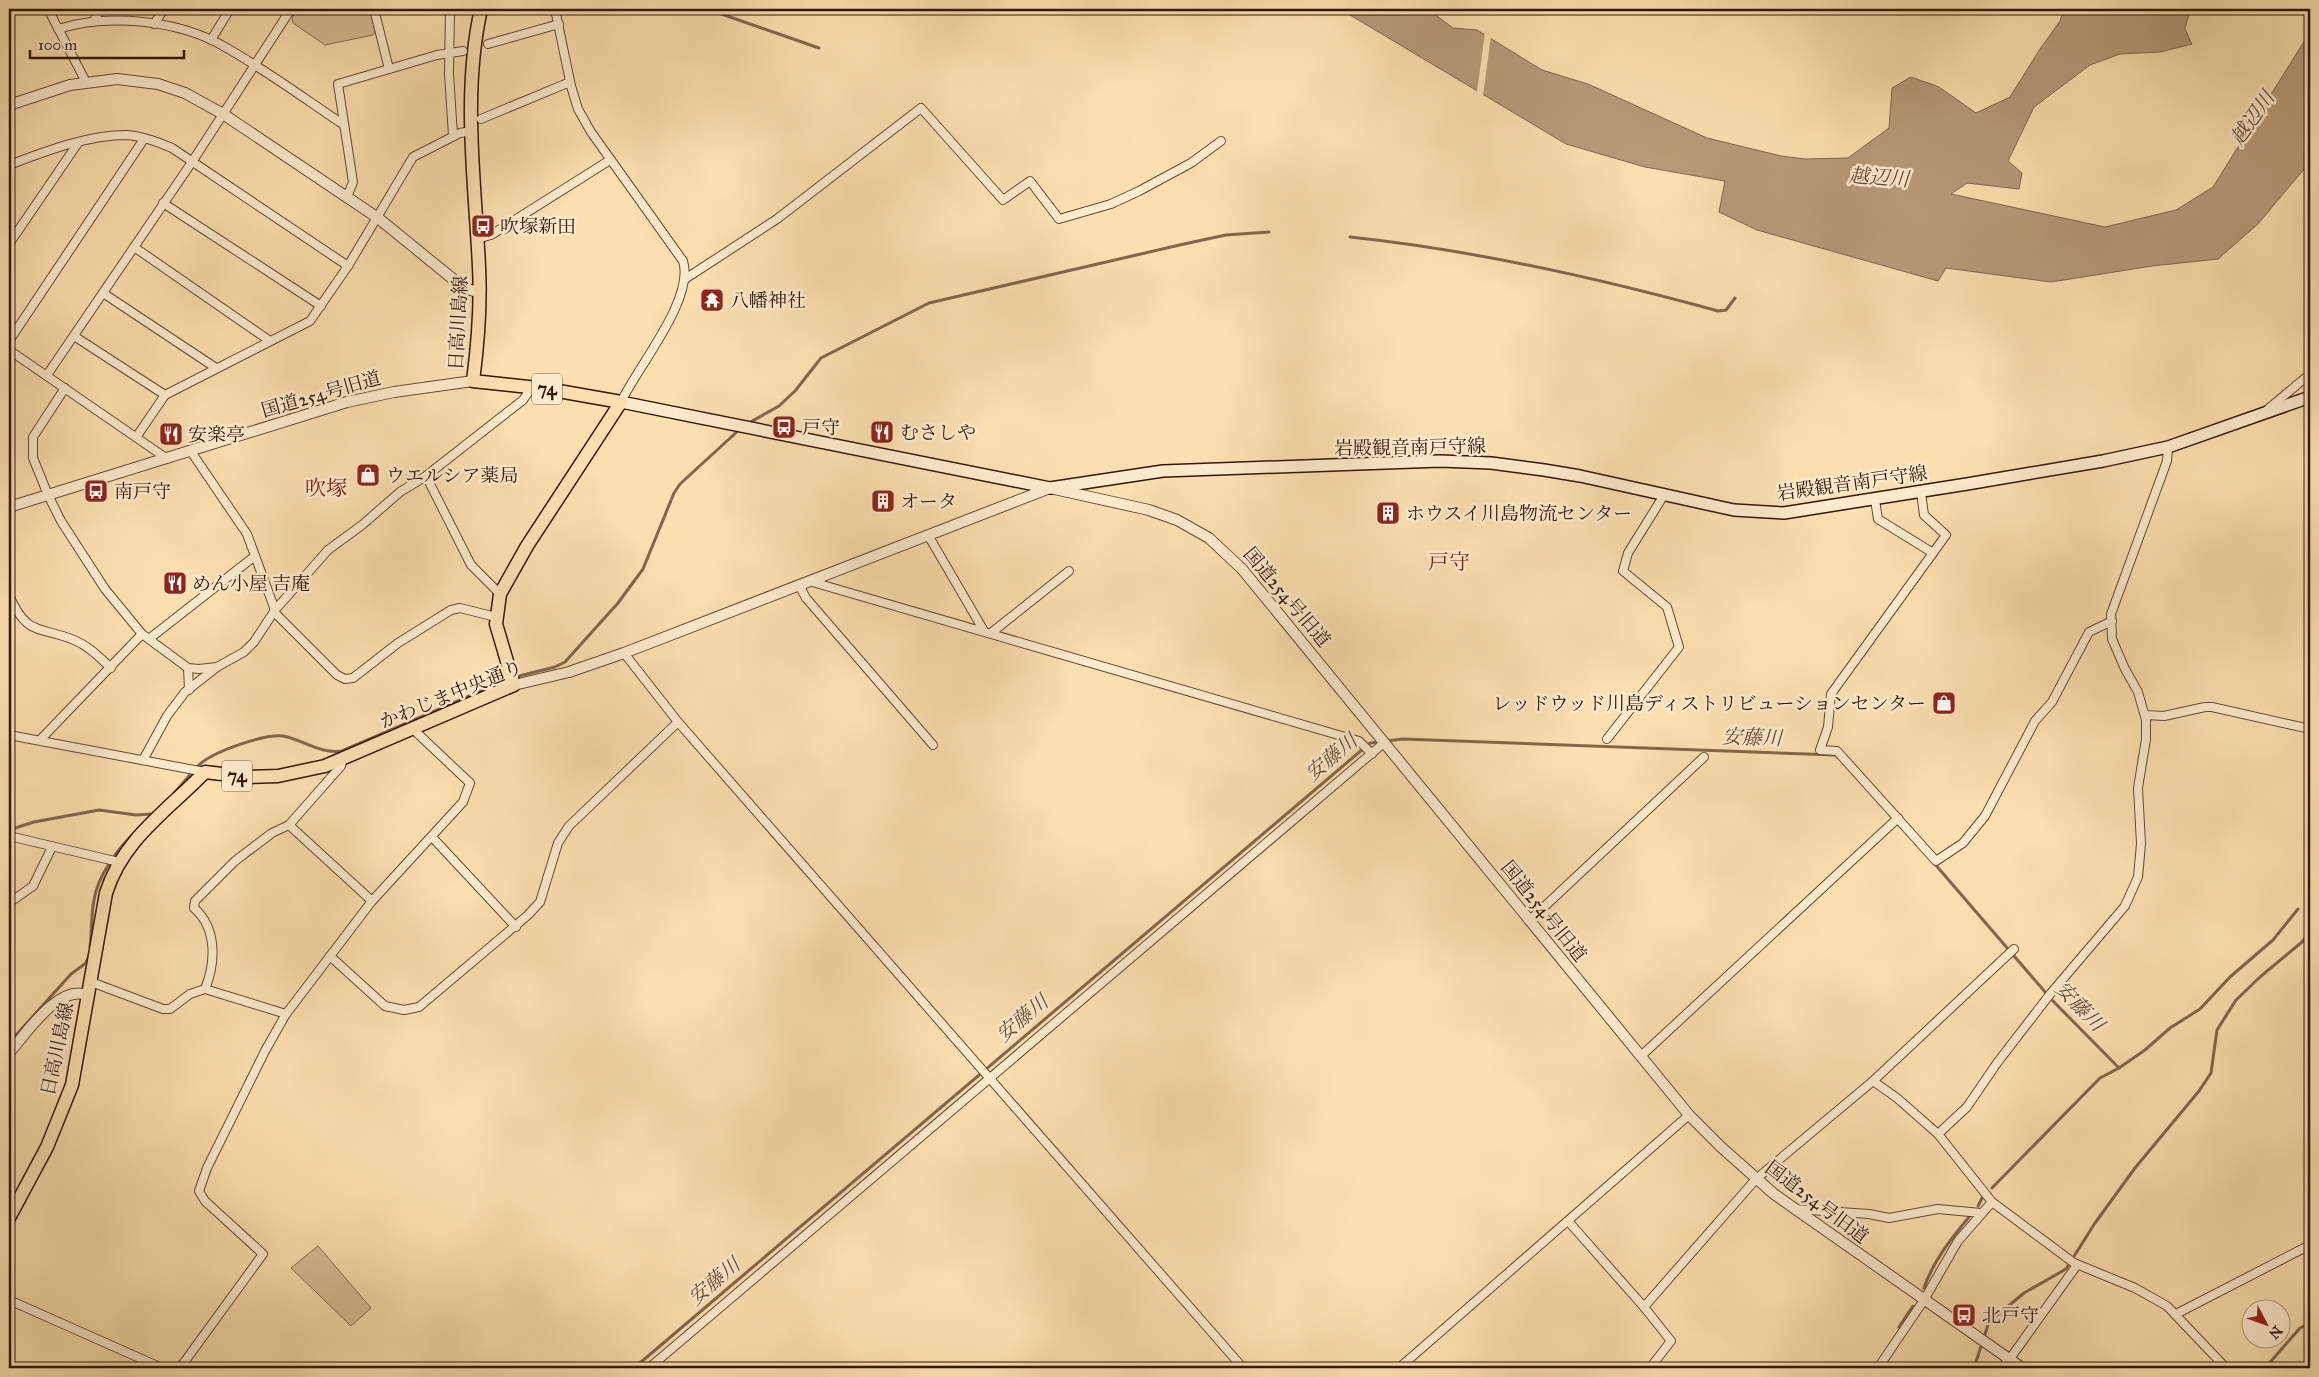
<svg xmlns="http://www.w3.org/2000/svg" width="2319" height="1377" font-family="'IM FELL Great Primer','Noto Serif JP',serif">
  <style>
    .green { fill: #d9bd94; stroke: #866a4f }
    .water { fill: #b79b78; stroke: #82664c }
    .pier { fill: #fbdfb0 }
    .lines { fill: none; stroke-linecap: round; stroke-linejoin: round }
    .stream { stroke: #82664c; stroke-width: 3 }
    .minor-casing { stroke: #644934; stroke-width: 10 }
    .tertiary-casing { stroke: #644934; stroke-width: 12 }
    .secondary-casing { stroke: #32170a; stroke-width: 14 }
    .primary-casing { stroke: #32170a; stroke-width: 15 }
    .minor { stroke: #fceacc; stroke-width: 8 }
    .tertiary { stroke: #fceacc; stroke-width: 10 }
    .secondary { stroke: #fceacc; stroke-width: 11 }
    .primary { stroke: #fbdfb0; stroke-width: 12 }
    .labels { text-anchor: middle; dominant-baseline: central; stroke-width: 5; stroke-linejoin: round; paint-order: stroke }
    .shield { fill: #fceacc; stroke: #6f5644; stroke-width: 1 }
    .shield-label { font-size: 18px; font-weight: bold; fill: #32170a }
    .poi-label { font-size: 19px; fill: #32170a; stroke: #fceacc; text-anchor: start }
    .street-label { font-size: 19px; fill: #32170a; stroke: #fceacc }
    .water-label { font-size: 20px; font-style: italic; fill: #674c36; stroke: #fceacc }
    .quarter-label { font-size: 21px; fill: #7a1f14; stroke: #fceacc }
  </style>
  <rect width="100%" height="100%" fill="#fbdfb0"/>
  <filter id="stains"><feTurbulence type="fractalNoise" baseFrequency=".004" numOctaves="4"/><feColorMatrix values="0 0 0 0 .2 0 0 0 0 .09 0 0 0 0 .02 0 0 0 .5 -.17"/></filter>
  <radialGradient id="worn" r=".72"><stop offset=".6" stop-color="#630" stop-opacity="0"/><stop offset="1" stop-color="#630" stop-opacity=".3"/></radialGradient>
  <g class="green">
    <path d="M 297,9 L 370,9 L 375,32 L 373,35 L 325,45 L 293,23 L 292,18 Z"/>
    <path d="M 318,1246 L 371,1308 L 351,1326 L 291,1268 Z"/>
  </g>
  <path class="water" d="M 1340,9 L 1428,9 L 1453,28 L 1477,30 L 1542,70 L 1588,84 L 1707,138 L 1781,156 L 1805,159 L 1848,158 L 1889,128 L 1892,88 L 1911,77 L 1939,87 L 1976,113 L 2010,97 L 2040,49 L 2060,21 L 2064,9 L 2190,9 L 2185,29 L 2192,44 L 2160,52 L 2120,54 L 2090,65 L 2034,107 L 2008,161 L 2022,173 L 2019,189 L 1967,183 L 1951,194 L 2105,227 L 2176,210 L 2213,187 L 2310,32 L 2310,162 L 2258,224 L 2218,259 L 2152,266 L 2051,282 L 1946,268 L 1938,281 L 1757,230 L 1719,212 L 1725,181 L 1645,167 L 1566,144 Z"/>
  <path class="pier" d="M 1485,32 L 1491,36 L 1483,96 L 1477,92 Z"/>
  <g class="lines">
    <g class="stream">
      <path d="M 707,9 L 819,48"/>
      <path d="M 1350,237 C 1474,250 1598,278 1718,311 L 1726,310 L 1735,298"/>
      <path d="M 747,424 L 779,406 L 795,391 L 821,358 L 929,303 L 1184,244 L 1226,235 L 1269,232"/>
      <path d="M 515,677 L 555,667 L 565,662 L 618,603 L 643,569 L 674,493 L 680,484 L 740,429"/>
      <path d="M 1387,741 L 1403,739 L 1835,755 L 1839,758"/>
      <path d="M 174,793 C 182,785 189,775 197,767 C 210,752 264,734 283,736 C 304,740 319,754 342,751 L 509,679"/>
      <path d="M 9,830 L 34,822 L 99,810 L 136,815 L 152,814"/>
      <path d="M 1934,863 L 2052,1000 L 2119,1068"/>
      <path d="M 2306,891 L 2310,883"/>
      <path d="M 90,947 C 92,931 91,915 94,900 C 98,875 117,850 134,833"/>
      <path d="M 9,1043 L 71,974 L 86,963 L 90,953"/>
      <path d="M 1992,1188 L 2100,1078 L 2119,1068 L 2145,1050 L 2170,1028 L 2200,1009 L 2230,977 L 2273,940 L 2298,909"/>
      <path d="M 1978,1206 L 1982,1198"/>
      <path d="M 1924,1288 C 1933,1261 1951,1239 1969,1217"/>
      <path d="M 1899,1327 L 1913,1306"/>
      <path d="M 634,1368 L 1370,743 L 1381,742"/>
      <path d="M 1974,1368 L 1989,1322 L 2024,1293 L 2066,1269 L 2095,1223 L 2135,1168 L 2199,1091 L 2211,1073 L 2217,1030 L 2236,1000 L 2260,977 L 2302,942 L 2310,931"/>
      <path d="M 2265,1368 L 2300,1328 L 2310,1323"/>
    </g>
    <g class="minor-casing">
      <g id="minor">
        <path d="M 48,9 L 86,82"/>
        <path d="M 374,9 L 389,69"/>
        <path d="M 450,9 L 449,74 L 453,136"/>
        <path d="M 555,9 L 571,86 L 578,109 L 591,132 L 683,261 C 695,299 638,366 621,402"/>
        <path d="M 93,22 L 101,9"/>
        <path d="M 154,24 L 164,9"/>
        <path d="M 58,29 C 108,13 179,20 225,47 C 266,70 305,99 344,125"/>
        <path d="M 211,40 L 230,9"/>
        <path d="M 488,44 L 559,24"/>
        <path d="M 481,119 L 570,82"/>
        <path d="M 9,165 C 46,151 87,135 127,135 C 142,136 158,142 172,148 L 348,266"/>
        <path d="M 347,197 L 353,182 L 338,84 L 437,55 L 463,51"/>
        <path d="M 163,203 L 321,306"/>
        <path d="M 477,239 L 491,235 L 610,160"/>
        <path d="M 9,244 L 78,143"/>
        <path d="M 134,247 L 270,341"/>
        <path d="M 685,279 L 777,219 L 921,108 L 1003,200 L 1030,181 L 1059,219 L 1111,204 L 1139,191 L 1191,163 L 1221,141"/>
        <path d="M 103,293 L 216,368"/>
        <path d="M 74,336 L 165,395"/>
        <path d="M 9,341 L 144,139"/>
        <path d="M 9,350 L 166,458"/>
        <path d="M 47,375 L 192,162 L 291,9"/>
        <path d="M 65,388 L 33,437 L 33,458 L 48,495 L 61,521 L 105,589 L 142,634 L 188,668 L 199,669 L 217,667 L 244,652 L 254,642 L 275,610 L 328,550 L 362,525 L 400,492 L 426,476 L 523,400 L 532,387"/>
        <path d="M 2268,409 L 2310,374"/>
        <path d="M 137,436 L 165,395 L 310,321 L 348,266 L 413,157 L 460,133 L 471,131"/>
        <path d="M 190,450 L 247,534 L 275,610"/>
        <path d="M 426,476 L 471,565 L 500,594"/>
        <path d="M 1921,492 L 1924,515 L 1946,535 L 1831,694 L 1828,727 L 1820,750 L 1837,751 L 1936,861 L 1963,843 L 1985,816 L 2035,721 L 2052,702 L 2089,632 L 2112,621"/>
        <path d="M 1875,500 L 1878,519 L 1933,553"/>
        <path d="M 928,535 L 984,631"/>
        <path d="M 809,581 L 1359,741 L 1372,754"/>
        <path d="M 799,585 L 806,598 L 933,745"/>
        <path d="M 9,595 C 27,637 40,626 74,640 C 89,646 100,658 111,668"/>
        <path d="M 274,612 L 337,675 L 345,679 L 353,678 L 398,643 L 451,610 L 460,608 L 496,617"/>
        <path d="M 991,633 L 1069,571"/>
        <path d="M 149,639 L 255,556"/>
        <path d="M 624,653 L 678,722 L 1243,1368"/>
        <path d="M 188,668 L 189,690"/>
        <path d="M 2146,715 L 2164,716 L 2205,707 L 2212,707 L 2310,729"/>
        <path d="M 9,735 L 205,772"/>
        <path d="M 1607,739 L 1679,647 L 1667,607 L 1623,571 L 1628,553 L 1664,495"/>
        <path d="M 40,740 L 142,634"/>
        <path d="M 143,760 L 167,716 L 185,692 L 217,667"/>
        <path d="M 289,825 L 372,901"/>
        <path d="M 9,836 L 119,862"/>
        <path d="M 432,837 L 516,927"/>
        <path d="M 9,903 L 33,886 L 52,847"/>
        <path d="M 1529,921 L 1704,757"/>
        <path d="M 330,956 L 385,1006 L 404,1010 L 419,1007 L 528,915 L 540,902 L 558,843 L 569,826 L 678,722"/>
        <path d="M 91,982 L 163,1009 L 170,1009 L 190,994 L 205,989 C 216,962 217,928 194,908 L 195,901 L 235,861 L 272,833 L 289,825 L 341,766 L 343,759"/>
        <path d="M 205,989 L 286,1014"/>
        <path d="M 1641,1056 L 1898,818"/>
        <path d="M 1873,1081 L 1897,1098 L 1938,1134 L 1992,1202 L 2074,1263 L 2135,1288 L 2167,1306 L 2226,1368"/>
        <path d="M 1938,1134 L 1967,1107 L 1997,1063 L 2051,993 L 2125,906 L 2138,877 L 2141,844 L 2138,788 L 2146,739 L 2146,720 L 2138,692 L 2125,669 L 2112,639 L 2111,614 L 2167,461 L 2168,447"/>
        <path d="M 1795,1209 L 1869,1214 L 1889,1218 L 1938,1209 L 1981,1213"/>
        <path d="M 1568,1221 L 1644,1307"/>
        <path d="M 9,1300 L 162,1368"/>
        <path d="M 2176,1314 L 2310,1245"/>
        <path d="M 2009,1360 L 2077,1265"/>
        <path d="M 180,1368 L 263,1254 L 205,1201 L 199,1191 L 207,1168 L 265,1051 L 286,1014 L 372,901 L 463,802 L 470,783 L 416,732 L 414,727"/>
        <path d="M 649,1368 L 1385,742"/>
        <path d="M 1399,1368 L 1689,1115"/>
        <path d="M 1650,1368 L 1671,1341 L 1644,1307 L 1756,1179 L 1873,1081 L 2014,949"/>
        <path d="M 1878,1368 L 1924,1300 L 1958,1241 L 1992,1202"/>
      </g>
    </g>
    <g class="tertiary-casing">
      <g id="tertiary">
        <path d="M 9,105 L 70,85 L 117,79 L 158,84 L 185,93 L 223,114 L 378,218 L 453,279 L 465,288 L 480,293"/>
        <path d="M 9,507 L 347,402 L 394,392 L 473,381"/>
        <path d="M 514,685 L 569,672 L 624,653 L 1050,488 L 1149,510 L 1177,520 L 1209,538 L 1242,569 L 1689,1115 L 1721,1147 L 1774,1194 L 2022,1368"/>
        <path d="M 9,1053 C 26,1034 58,984 87,995"/>
        <path d="M 2003,1368 L 2009,1360"/>
      </g>
    </g>
    <g class="secondary-casing">
      <path id="secondary" d="M 621,402 L 1050,488 L 1163,471 L 1440,461 L 1491,463 L 1544,470 L 1580,476 L 1734,510 L 1784,513 L 1967,484 L 2103,461 L 2168,447 L 2310,397"/>
    </g>
    <g class="primary-casing">
      <path id="primary" d="M 9,1218 L 47,1147 L 72,1085 L 106,893 C 123,839 167,811 205,772 L 247,777 L 278,776 L 325,766 L 514,685 L 496,624 L 500,594 L 527,546 L 621,402 L 547,389 L 473,381 C 478,343 481,305 479,267 C 475,181 462,94 481,9"/>
    </g>
    <use href="#minor" class="minor"/>
    <use href="#tertiary" class="tertiary"/>
    <use href="#secondary" class="secondary"/>
    <use href="#primary" class="primary"/>
  </g>
  <defs>
    <g id="bus-square" transform="scale(1.25)"><rect x="-9" y="-9" width="18" height="18" rx="4" fill="#8f2418" stroke="#fceacc"/><path d="M-5-6H5V4H4V6H2V4H-2V6H-4V4H-5ZM-3.5-4V0h7V-4ZM-3.5 1.2v1.5H-2V1.2ZM2 1.2v1.5H3.5V1.2Z" fill="#fff"/></g>
    <g id="temple-square" transform="scale(1.25)"><rect x="-9" y="-9" width="18" height="18" rx="4" fill="#8f2418" stroke="#fceacc"/><path d="M0-6L5-2H3V0L6.5 2.5H4V6H1.5V3h-3V6H-4V2.5H-6.5L-3 0V-2H-5Z" fill="#fff"/></g>
    <g id="restaurant-square" transform="scale(1.25)"><rect x="-9" y="-9" width="18" height="18" rx="4" fill="#8f2418" stroke="#fceacc"/><path d="M-5-6h1v4h1v-4h1v4h1v-4h1v5L-1.5 .5V6h-2V.5L-5-1ZM5-6V6H3V1.5H1.5Q1.5-4 5-6Z" fill="#fff"/></g>
    <g id="shop-square" transform="scale(1.25)"><rect x="-9" y="-9" width="18" height="18" rx="4" fill="#8f2418" stroke="#fceacc"/><path d="M-5-2.5h2.3a2.7 3.5 0 0 1 5.4 0H5L5.5 6h-11ZM-1.5-2.5h3a1.5 2.3 0 0 0-3 0Z" fill="#fff"/></g>
    <g id="building-square" transform="scale(1.25)"><rect x="-9" y="-9" width="18" height="18" rx="4" fill="#8f2418" stroke="#fceacc"/><path d="M-4-6H4V6H1V3H-1V6H-4ZM-2.5-4.3h1.7v1.8h-1.7ZM.8-4.3h1.7v1.8H.8ZM-2.5-1h1.7V.8h-1.7ZM.8-1h1.7V.8H.8Z" fill="#fff"/></g>
  </defs>
  <g fill-rule="evenodd">
    <use href="#bus-square" x="483" y="226"/>
    <use href="#temple-square" x="712" y="300"/>
    <use href="#bus-square" x="784" y="427"/>
    <use href="#restaurant-square" x="882" y="432"/>
    <use href="#restaurant-square" x="171" y="434"/>
    <use href="#shop-square" x="368" y="475"/>
    <use href="#bus-square" x="96" y="491"/>
    <use href="#building-square" x="883" y="501"/>
    <use href="#building-square" x="1388" y="513"/>
    <use href="#restaurant-square" x="175" y="583"/>
    <use href="#shop-square" x="1944" y="703"/>
    <use href="#bus-square" x="1964" y="1315"/>
  </g>
  <g class="labels">
    <g class="shield">
      <rect x="532" y="373.5" width="30" height="31" rx="4"/>
      <rect x="222" y="760.5" width="30" height="31" rx="4"/>
    </g>
    <g class="shield-label">
      <text x="547" y="389">74</text>
      <text x="237" y="776">74</text>
    </g>
    <g class="poi-label">
      <text x="500" y="226">吹塚新田</text>
      <text x="730" y="300">八幡神社</text>
      <text x="802" y="427">戸守</text>
      <text x="900" y="432">むさしや</text>
      <text x="188" y="434">安楽亭</text>
      <text x="386" y="475">ウエルシア薬局</text>
      <text x="114" y="491">南戸守</text>
      <text x="900" y="501">オータ</text>
      <text x="1406" y="513">ホウスイ川島物流センター</text>
      <text x="192" y="583">めん小屋 吉庵</text>
      <text x="1926" y="703" text-anchor="end">レッドウッド川島ディストリビューションセンター</text>
      <text x="1982" y="1315">北戸守</text>
    </g>
    <g class="street-label">
      <text transform="translate(458 323) rotate(-87)">日高川島線</text>
      <text transform="translate(321 394) rotate(-16)">国道254号旧道</text>
      <text transform="translate(1410 447) rotate(-1)">岩殿観音南戸守線</text>
      <text transform="translate(1852 483) rotate(-8)">岩殿観音南戸守線</text>
      <text transform="translate(1287 597) rotate(50)">国道254号旧道</text>
      <text transform="translate(451 694) rotate(-22)">かわじま中央通り</text>
      <text transform="translate(1544 911) rotate(51)">国道254号旧道</text>
      <text transform="translate(57 1049) rotate(-78)">日高川島線</text>
      <text transform="translate(1817 1202) rotate(37)">国道254号旧道</text>
    </g>
    <g class="water-label">
      <text transform="translate(2252 118) rotate(-55)">越辺川</text>
      <text transform="translate(1879 177) rotate(4)">越辺川</text>
      <text transform="translate(1752 737) rotate(2)">安藤川</text>
      <text transform="translate(1331 757) rotate(-40)">安藤川</text>
      <text transform="translate(2080 1006) rotate(46)">安藤川</text>
      <text transform="translate(1022 1018) rotate(-40)">安藤川</text>
      <text transform="translate(714 1281) rotate(-40)">安藤川</text>
    </g>
    <g class="quarter-label">
      <text x="326" y="488">吹塚</text>
      <text x="1449" y="562">戸守</text>
    </g>
  </g>
  <rect width="2319" height="1377" fill="none" stroke="#fbdfb0" stroke-width="30"/>
  <rect x="10" y="10" width="2299" height="1357" fill="none" stroke="#32170a" stroke-width="2.5"/>
  <rect x="15" y="15" width="2289" height="1347" fill="none" stroke="#32170a"/>
  <g transform="translate(2266 1324) rotate(131)"><circle r="24" fill="#fceacc" stroke="#ab967e"/>
  <path d="M0-4L9 19L0 12L-9 19Z" fill="#8f2418"/>
  <text y="-8" font-size="14" font-weight="bold" text-anchor="middle" fill="#32170a">N</text>
  </g>
  <path d="M30 50v8h154v-8" fill="none" stroke="#32170a" stroke-width="2.5"/>
  <text x="38" y="50" font-size="15" fill="#32170a" stroke="#fceacc" stroke-width="4" paint-order="stroke">100 m</text>
  <rect width="100%" height="100%" filter="url(#stains)"/>
  <rect width="100%" height="100%" fill="url(#worn)"/>
</svg>
